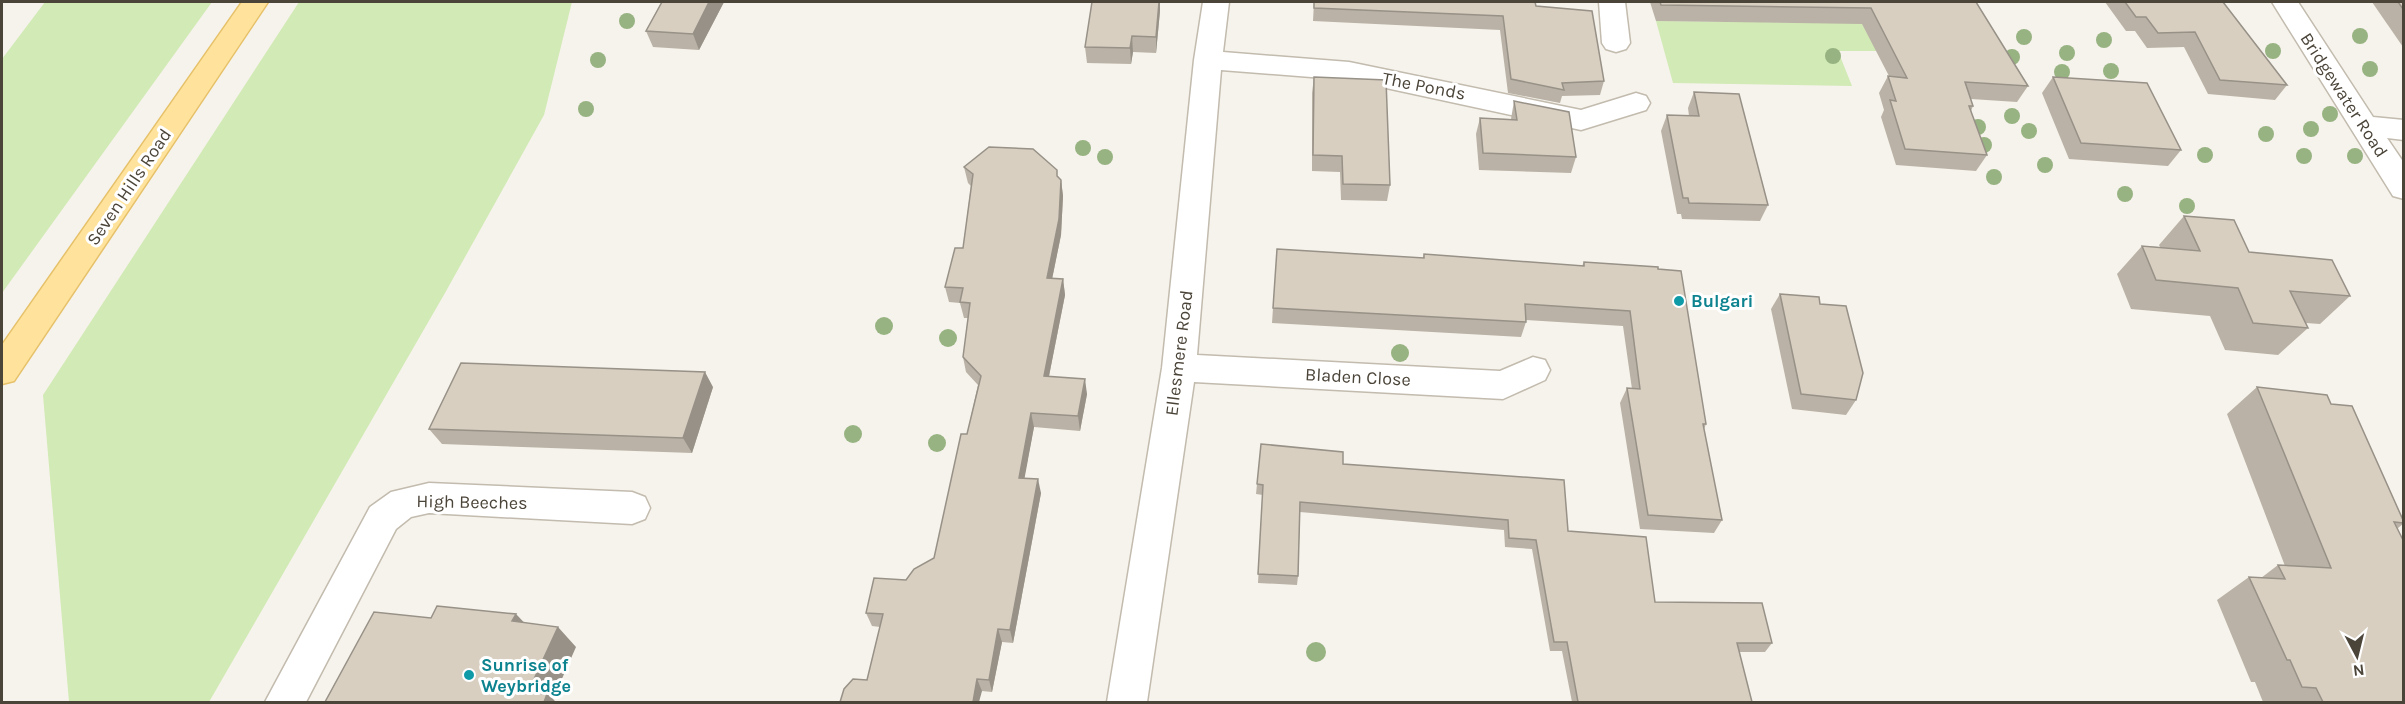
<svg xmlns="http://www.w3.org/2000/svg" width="2405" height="704" font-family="Karla,sans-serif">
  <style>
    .green { fill: #d2eab5 }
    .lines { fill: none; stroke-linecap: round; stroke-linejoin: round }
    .minor-casing { stroke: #c2bbae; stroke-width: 3 }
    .major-casing { stroke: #e6c16a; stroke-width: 3 }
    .minor { fill: #fff; fill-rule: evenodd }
    .major { fill: #ffe39c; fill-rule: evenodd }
    .tree { fill: #97b381 }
    .wall { fill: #bab2a6 }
    .shaded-wall { fill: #979187 }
    .building { fill: #d8cfc1; stroke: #979187; stroke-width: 1.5 }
    .culture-dot { fill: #0f9aa8; stroke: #fff; stroke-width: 2 }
    .labels { text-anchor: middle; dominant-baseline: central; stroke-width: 6; stroke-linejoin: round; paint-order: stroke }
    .street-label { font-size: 18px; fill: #4b4439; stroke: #fff }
    .culture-label { font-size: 18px; font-weight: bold; fill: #0d838f; stroke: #fff; text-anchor: start }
  </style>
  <rect width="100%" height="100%" fill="#f6f3ec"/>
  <g class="green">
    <path d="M 45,2 L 212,2 L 2,293 L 2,59 Z"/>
    <path d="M 299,2 L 572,2 L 544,115 L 445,293 L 209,702 L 69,702 L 43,395 Z"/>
    <path d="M 1850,2 L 1877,2 L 1883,13 L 1921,14 L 1916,2 L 1950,2 L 1960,19 L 1903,19 L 1901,15 L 1900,51 L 1838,51 L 1852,86 L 1673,83 L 1656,21 L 1862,23 L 1867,33 L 1890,33 L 1878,8 L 1870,8 L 1868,3 Z"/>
  </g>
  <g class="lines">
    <g class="minor-casing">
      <g id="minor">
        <path d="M 1203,2 L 1229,2 L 1223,52 L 1349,62 L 1581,110 L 1636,93 L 1646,96 L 1650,103 L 1646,110 L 1581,130 L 1349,80 L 1221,70 L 1197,355 L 1500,371 L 1533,357 L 1545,360 L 1550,370 L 1545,380 L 1503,399 L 1194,382 L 1147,702 L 1107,702 L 1162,368 L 1194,60 Z"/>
        <path d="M 1599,2 L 1625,2 L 1630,43 L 1626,49 L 1616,52 L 1606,49 L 1602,43 Z"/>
        <path d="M 2272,2 L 2298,2 L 2373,117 L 2404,120 L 2404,140 L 2387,138 L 2404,163 L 2404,199 L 2393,196 Z"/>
        <path d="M 429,483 L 632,492 L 645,497 L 650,508 L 645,519 L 632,524 L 429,513 L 411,517 L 396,529 L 306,702 L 265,702 L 370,507 L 391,492 Z"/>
      </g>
    </g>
    <g class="major-casing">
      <path id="major" d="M 242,2 L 268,2 L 14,381 L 2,384 L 2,345 Z"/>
    </g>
    <use href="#minor" class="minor"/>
    <use href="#major" class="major"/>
  </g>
  <g class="tree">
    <circle cx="627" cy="21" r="8"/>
    <circle cx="2360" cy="36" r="8"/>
    <circle cx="2024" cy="37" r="8"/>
    <circle cx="2104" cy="40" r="8"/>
    <circle cx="2273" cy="51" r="8"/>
    <circle cx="2067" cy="53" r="8"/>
    <circle cx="1833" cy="56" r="8"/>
    <circle cx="2012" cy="57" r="8"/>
    <circle cx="598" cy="60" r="8"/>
    <circle cx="2370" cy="69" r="8"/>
    <circle cx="2111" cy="71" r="8"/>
    <circle cx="2062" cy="72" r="8"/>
    <circle cx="586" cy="109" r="8"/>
    <circle cx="2330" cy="114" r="8"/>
    <circle cx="2012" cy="116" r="8"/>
    <circle cx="1978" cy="127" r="8"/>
    <circle cx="2311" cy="129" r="8"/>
    <circle cx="2029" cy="131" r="8"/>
    <circle cx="2266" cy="134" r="8"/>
    <circle cx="1984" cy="145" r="8"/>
    <circle cx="1083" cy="148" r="8"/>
    <circle cx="2205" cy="155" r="8"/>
    <circle cx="2304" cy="156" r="8"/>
    <circle cx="2355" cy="156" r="8"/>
    <circle cx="1105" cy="157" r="8"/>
    <circle cx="2045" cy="165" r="8"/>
    <circle cx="1994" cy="177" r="8"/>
    <circle cx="2125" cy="194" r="8"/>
    <circle cx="2187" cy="206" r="8"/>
    <circle cx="884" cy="326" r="9"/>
    <circle cx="948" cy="338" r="9"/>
    <circle cx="1400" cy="353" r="9"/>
    <circle cx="853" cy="434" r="9"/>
    <circle cx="937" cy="443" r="9"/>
    <circle cx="1316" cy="652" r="10"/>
  </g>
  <g class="wall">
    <path d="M 662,2 L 724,2 L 699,50 L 653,47 L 646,31 Z"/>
    <path d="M 1314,2 L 1535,2 L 1536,6 L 1604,81 L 1600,95 L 1562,96 L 1560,103 L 1508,93 L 1500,30 L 1313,21 Z"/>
    <path d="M 1650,2 L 1972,2 L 2028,86 L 2017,102 L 1971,99 L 1973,106 L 1971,111 L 1987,155 L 1976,171 L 1896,165 L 1881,117 L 1884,110 L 1879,93 L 1888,76 L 1889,76 L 1862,24 L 1656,21 Z"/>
    <path d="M 2105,2 L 2223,2 L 2287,85 L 2275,100 L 2208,94 L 2184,47 L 2147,48 L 2135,31 L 2126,31 Z"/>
    <path d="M 2372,2 L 2403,2 L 2403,47 Z"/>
    <path d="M 1160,11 L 1156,53 L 1133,52 L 1131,64 L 1087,63 L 1085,47 Z"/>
    <path d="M 1314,77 L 1390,185 L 1387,201 L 1341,200 L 1340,172 L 1312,171 L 1312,93 Z"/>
    <path d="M 2053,77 L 2181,150 L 2168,166 L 2069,159 L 2042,93 Z"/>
    <path d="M 1694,92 L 1768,205 L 1760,221 L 1682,219 L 1681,214 L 1677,214 L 1661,131 L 1667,115 L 1689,116 L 1688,108 Z"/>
    <path d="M 1514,101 L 1576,157 L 1571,173 L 1479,170 L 1476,134 L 1480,118 L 1511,119 Z"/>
    <path d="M 964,167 L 1058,176 L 1061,180 L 1063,196 L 1061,235 L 1052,279 L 1063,279 L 1065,295 L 1049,376 L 1087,394 L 1080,431 L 1034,427 L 1024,478 L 1041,493 L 1013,643 L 1002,642 L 992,692 L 867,680 L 880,627 L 872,626 L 866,613 L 934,558 L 967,434 L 978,385 L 966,372 L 963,357 L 968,318 L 964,318 L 960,303 L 949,302 L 945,287 L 963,248 L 971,186 L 968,183 Z"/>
    <path d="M 2184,216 L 2249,252 L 2350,296 L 2320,324 L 2306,323 L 2308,328 L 2278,355 L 2225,350 L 2210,316 L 2131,309 L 2117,274 L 2142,246 L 2160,247 L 2159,245 Z"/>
    <path d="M 1277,249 L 1423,258 L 1424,254 L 1582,266 L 1584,262 L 1658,267 L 1706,424 L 1704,429 L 1722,520 L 1714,533 L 1640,529 L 1620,403 L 1627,388 L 1632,389 L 1623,326 L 1526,320 L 1526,322 L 1521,337 L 1272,323 Z"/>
    <path d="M 1780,294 L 1820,304 L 1856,400 L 1846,415 L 1792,409 L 1771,309 Z"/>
    <path d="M 713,387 L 692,453 L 442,444 L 429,429 Z"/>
    <path d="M 2257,387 L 2331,404 L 2403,520 L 2403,524 L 2398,528 L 2403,702 L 2263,702 L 2255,682 L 2251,682 L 2217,600 L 2249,577 L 2261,578 L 2278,565 L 2285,566 L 2227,414 Z"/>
    <path d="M 1343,464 L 1568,531 L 1655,602 L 1772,643 L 1765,652 L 1739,652 L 1752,702 L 1572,702 L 1562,651 L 1550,651 L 1532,549 L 1505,547 L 1504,530 L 1300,512 L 1298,576 L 1297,585 L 1258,583 L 1263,495 L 1256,494 L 1257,484 Z"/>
  </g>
  <g class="shaded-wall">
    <path d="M 709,2 L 724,2 L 699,50 L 693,34 Z"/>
    <path d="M 1159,2 L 1160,2 L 1160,11 L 1156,53 L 1156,37 Z"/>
    <path d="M 1132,36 L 1133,52 L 1131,64 L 1130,48 Z"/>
    <path d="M 1061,180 L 1063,196 L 1061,235 L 1049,294 L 1047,278 Z"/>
    <path d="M 1063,279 L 1065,295 L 1046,391 L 1044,376 Z"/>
    <path d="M 705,372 L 713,387 L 692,453 L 683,438 Z"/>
    <path d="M 1085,379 L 1087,394 L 1080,431 L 1078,416 Z"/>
    <path d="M 1031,413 L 1034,427 L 1022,492 L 1019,478 Z"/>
    <path d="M 1038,479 L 1041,493 L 1013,643 L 1010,630 Z"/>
    <path d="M 516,614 L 535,634 L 512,621 Z"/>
    <path d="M 558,627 L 576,647 L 553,699 L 556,702 L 539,702 L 528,692 Z"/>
    <path d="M 998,629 L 1002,642 L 992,692 L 989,680 Z"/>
    <path d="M 977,679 L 982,691 L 979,702 L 973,702 Z"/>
  </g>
  <g class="building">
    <path d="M 662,2 L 709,2 L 693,34 L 646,31 Z"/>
    <path d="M 1092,2 L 1159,2 L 1156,37 L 1132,36 L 1130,48 L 1085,47 Z"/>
    <path d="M 1314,2 L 1535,2 L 1536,6 L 1592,11 L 1604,81 L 1562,83 L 1564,90 L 1511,79 L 1503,16 L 1314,8 Z"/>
    <path d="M 1660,2 L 1976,2 L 2028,86 L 1965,82 L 1973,106 L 1969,106 L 1987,155 L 1905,149 L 1890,100 L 1896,101 L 1888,76 L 1907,78 L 1871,8 L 1661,5 Z"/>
    <path d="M 2125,2 L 2223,2 L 2287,85 L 2220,80 L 2195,32 L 2158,33 L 2146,17 L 2136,17 Z"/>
    <path d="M 2398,2 L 2403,2 L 2403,9 Z"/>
    <path d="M 1314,77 L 1386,80 L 1390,185 L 1343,184 L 1342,156 L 1313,155 Z"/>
    <path d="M 2053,77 L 2147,83 L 2181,150 L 2081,143 Z"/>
    <path d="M 1694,92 L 1739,94 L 1768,205 L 1689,203 L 1688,198 L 1683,198 L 1667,115 L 1699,116 Z"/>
    <path d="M 1514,101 L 1569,112 L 1576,157 L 1483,153 L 1480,118 L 1517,120 Z"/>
    <path d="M 989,147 L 1033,149 L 1057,170 L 1057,176 L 1061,180 L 1059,219 L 1047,278 L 1063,279 L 1044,376 L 1085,379 L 1078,416 L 1031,413 L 1019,478 L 1038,479 L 1010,630 L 998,629 L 989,680 L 977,679 L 973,702 L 840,702 L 844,689 L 853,679 L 867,680 L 883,614 L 866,613 L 874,578 L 906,580 L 914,569 L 934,558 L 961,434 L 967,434 L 981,376 L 963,357 L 970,303 L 960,302 L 963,288 L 945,287 L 955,248 L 963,248 L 973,174 L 964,167 Z"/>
    <path d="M 2184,216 L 2234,220 L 2249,252 L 2332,260 L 2350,296 L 2290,291 L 2308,328 L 2253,323 L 2238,288 L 2156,280 L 2142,246 L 2200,251 Z"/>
    <path d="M 1277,249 L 1424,258 L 1424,254 L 1584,266 L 1584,262 L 1658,267 L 1658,269 L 1681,271 L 1706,424 L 1703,424 L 1722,520 L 1648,515 L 1627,388 L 1640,389 L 1630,311 L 1525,304 L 1526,322 L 1273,308 Z"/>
    <path d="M 1780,294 L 1819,297 L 1820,304 L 1846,306 L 1863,373 L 1856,400 L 1801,394 Z"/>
    <path d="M 461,363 L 705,372 L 683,438 L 429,429 Z"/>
    <path d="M 2257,387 L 2327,395 L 2331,404 L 2352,406 L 2403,520 L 2403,523 L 2394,522 L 2403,540 L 2403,702 L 2323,702 L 2316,688 L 2302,687 L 2290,660 L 2287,660 L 2249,577 L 2285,579 L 2278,565 L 2331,568 Z"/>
    <path d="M 1261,444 L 1343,452 L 1343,464 L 1564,480 L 1568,531 L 1646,537 L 1655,602 L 1762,603 L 1772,643 L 1737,643 L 1752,702 L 1578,702 L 1567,642 L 1554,642 L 1536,540 L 1509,538 L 1508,520 L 1300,502 L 1298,576 L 1258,574 L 1263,485 L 1257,484 Z"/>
    <path d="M 437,606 L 516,614 L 512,621 L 558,627 L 528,692 L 547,694 L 544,702 L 325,702 L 374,612 L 431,618 Z"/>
  </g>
  <g class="culture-dot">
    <circle cx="1679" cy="301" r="6"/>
    <circle cx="469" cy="675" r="6"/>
  </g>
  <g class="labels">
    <g class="street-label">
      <text transform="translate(1424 86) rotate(11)">The Ponds</text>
      <text transform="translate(2344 95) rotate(57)">Bridgewater Road</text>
      <text transform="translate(129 187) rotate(-56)">Seven Hills Road</text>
      <text transform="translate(1179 353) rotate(-83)">Ellesmere Road</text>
      <text transform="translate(1358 377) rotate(3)">Bladen Close</text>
      <text transform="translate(472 502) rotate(1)">High Beeches</text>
    </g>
    <g class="culture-label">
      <text x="1691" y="301">Bulgari</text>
      <text x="481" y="665">Sunrise of<tspan x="481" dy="21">Weybridge</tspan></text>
    </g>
  </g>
  <rect width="2405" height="704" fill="none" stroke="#4b4439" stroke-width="6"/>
  <g transform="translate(2357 656) rotate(173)" stroke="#ffffff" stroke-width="4.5" paint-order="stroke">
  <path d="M0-4.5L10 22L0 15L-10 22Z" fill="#4b4439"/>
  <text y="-9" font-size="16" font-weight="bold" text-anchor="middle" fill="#4b4439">N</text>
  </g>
</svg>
